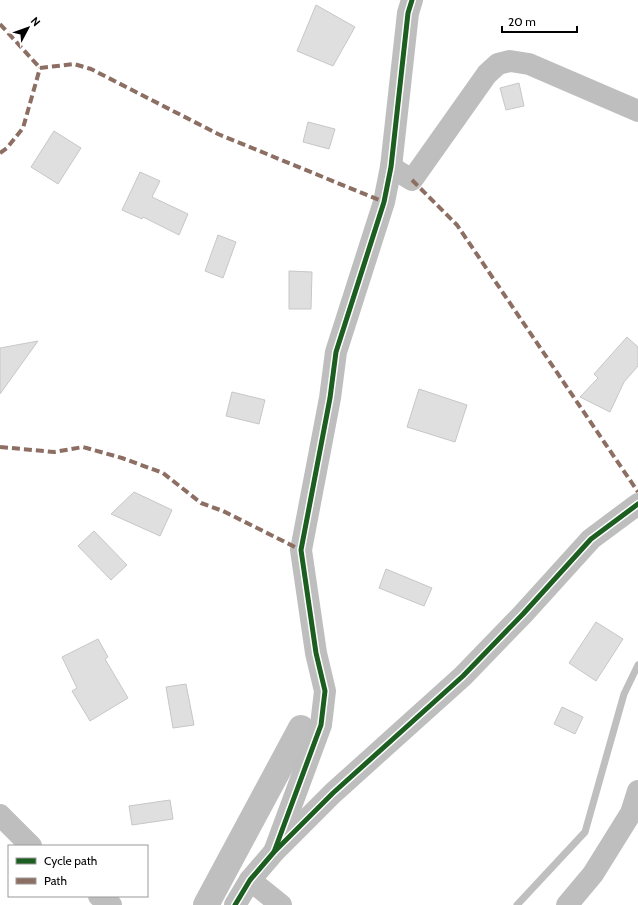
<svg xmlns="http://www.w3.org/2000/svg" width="638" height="905" font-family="Cabin,sans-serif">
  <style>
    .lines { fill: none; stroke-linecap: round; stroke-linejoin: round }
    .stream { stroke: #bfbfbf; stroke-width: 7 }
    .canal { stroke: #bfbfbf; stroke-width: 26 }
    .building { fill: #dfdfdf; stroke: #c7c7c7 }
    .minor { stroke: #bebebe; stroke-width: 22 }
    .quiet { stroke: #8d6e63; stroke-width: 4; stroke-dasharray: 8 4; stroke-linecap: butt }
    .cycleway-casing { stroke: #fff; stroke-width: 8 }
    .cycleway { stroke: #1b5e20; stroke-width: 5 }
  </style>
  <rect width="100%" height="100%" fill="#fff"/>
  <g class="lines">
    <path class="stream" d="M 517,905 L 585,832 L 624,694 L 638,665"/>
    <path class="canal" d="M 206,905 L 301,728"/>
  </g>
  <g class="building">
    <path d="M 316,5 L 355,27 L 333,66 L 297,51 Z"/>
    <path d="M 519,83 L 524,106 L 506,110 L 500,88 Z"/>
    <path d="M 308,122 L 335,129 L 329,149 L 303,142 Z"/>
    <path d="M 54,131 L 81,148 L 58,184 L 31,167 Z"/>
    <path d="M 140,172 L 160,181 L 152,197 L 188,214 L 179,235 L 143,217 L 142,219 L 122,210 Z"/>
    <path d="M 218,235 L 236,242 L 223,278 L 205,271 Z"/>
    <path d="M 289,271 L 312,272 L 311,309 L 289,309 Z"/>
    <path d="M 627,337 L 638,347 L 638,366 L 624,382 L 610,412 L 580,397 L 598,378 L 594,374 Z"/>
    <path d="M 38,341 L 0,394 L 0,348 Z"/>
    <path d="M 419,389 L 467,405 L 455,442 L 407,427 Z"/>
    <path d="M 232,392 L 265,400 L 259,424 L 226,416 Z"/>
    <path d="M 134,492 L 172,510 L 160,536 L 111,514 Z"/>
    <path d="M 94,531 L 127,565 L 111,580 L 78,546 Z"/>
    <path d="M 386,569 L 432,588 L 424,606 L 379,588 Z"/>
    <path d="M 596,622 L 623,639 L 596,681 L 569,663 Z"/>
    <path d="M 98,639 L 108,657 L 105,659 L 128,698 L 90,721 L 72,691 L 77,688 L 62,657 Z"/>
    <path d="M 186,684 L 194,725 L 173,728 L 166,687 Z"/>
    <path d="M 562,707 L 583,717 L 575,734 L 554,724 Z"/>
    <path d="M 170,800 L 173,819 L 132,825 L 129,806 Z"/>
  </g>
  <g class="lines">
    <g class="minor">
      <path d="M 391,167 L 412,180 L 487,74 L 498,64 L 510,61 L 529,64 L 638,111"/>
      <path d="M 0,815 L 31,846"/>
      <path d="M 274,852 L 321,725 L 325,691 L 316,653 L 301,550 L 330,398 L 336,352 L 384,202 L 391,167 L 408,13 L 412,0"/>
      <path d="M 250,880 L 281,905"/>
      <path d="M 99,896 L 111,905"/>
      <path d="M 235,905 L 250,880 L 274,852 L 333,793 L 463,676 L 523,614 L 591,539 L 638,504"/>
      <path d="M 567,905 L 593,874 L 631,813 L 638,791"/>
    </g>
    <g class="quiet">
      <path d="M 0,24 L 40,68"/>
      <path d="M 40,68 L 74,64 L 91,69 L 218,134 L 384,202"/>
      <path d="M 0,153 L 7,148 L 23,128 L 40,68"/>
      <path d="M 412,180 L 457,225 L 638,492"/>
      <path d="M 0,447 L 54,452 L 83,447 L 122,458 L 163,473 L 201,503 L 223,511 L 301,550"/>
    </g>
    <g class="cycleway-casing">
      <g id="cycleway">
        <path d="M 274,852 L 321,725 L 325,691 L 316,653 L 301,550 L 330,398 L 336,352 L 384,202 L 391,167 L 408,13 L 412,0"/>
        <path d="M 235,905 L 250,880 L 274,852 L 333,793 L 463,676 L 523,614 L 591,539 L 638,504"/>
      </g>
    </g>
    <use href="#cycleway" class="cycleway"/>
  </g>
  <rect x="8" y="845" width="140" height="52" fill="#ffffff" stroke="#999999"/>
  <rect x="16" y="858" width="20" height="6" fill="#1b5e20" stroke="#999999"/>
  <text x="44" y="865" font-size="12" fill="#000000">Cycle path</text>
  <rect x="16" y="878" width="20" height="6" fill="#8d6e63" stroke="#999999"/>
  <text x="44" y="885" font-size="12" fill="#000000">Path</text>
  <g transform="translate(28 28) rotate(49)" stroke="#ffffff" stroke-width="3" paint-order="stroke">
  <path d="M0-3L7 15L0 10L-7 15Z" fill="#000000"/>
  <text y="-6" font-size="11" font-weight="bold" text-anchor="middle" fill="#000000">N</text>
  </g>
  <path d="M502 26v6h75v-6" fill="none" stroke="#000000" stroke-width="2"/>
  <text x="508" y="26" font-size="12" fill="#000000" stroke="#ffffff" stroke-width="3" paint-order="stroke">20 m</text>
</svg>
